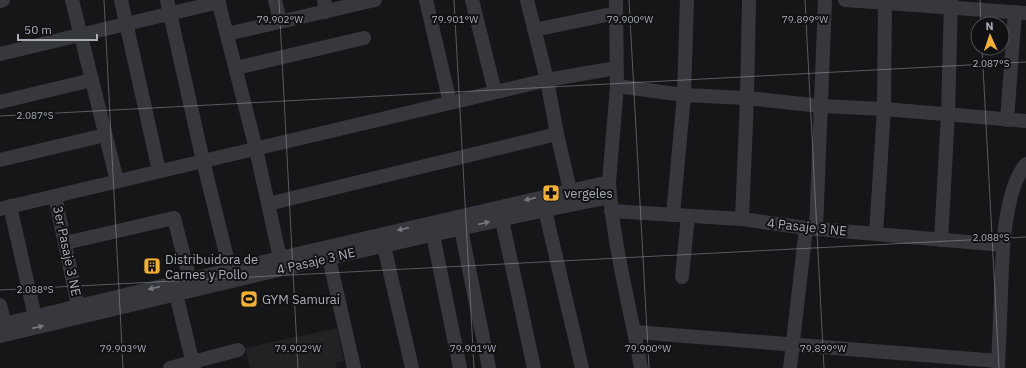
<svg xmlns="http://www.w3.org/2000/svg" width="1026" height="368" font-family="'IBM Plex Sans',sans-serif">
  <style>
    .built { fill: #222225 }
    .lines { fill: none; stroke-linecap: round; stroke-linejoin: round }
    .minor { stroke: #37383d; stroke-width: 14 }
    .oneway { fill: #757881 }
    .ticks { fill: none; stroke: #a8adb8; stroke-width: 1; stroke-opacity: 0.45 }
    .labels { text-anchor: middle; dominant-baseline: central; stroke-width: 4; stroke-linejoin: round; paint-order: stroke }
    .poi-label { font-size: 13px; fill: #a8adb8; stroke: #111113; text-anchor: start }
    .street-label { font-size: 13px; fill: #a8adb8; stroke: #111113 }
    .ticks-label { font-size: 10px; text-anchor: middle; fill: #a8adb8; stroke: #111113; stroke-width: 4; stroke-linejoin: round; paint-order: stroke }
  </style>
  <rect width="100%" height="100%" fill="#161618"/>
  <path class="built" d="M 337,328 L 344,361 L 336,363 L 337,368 L 250,368 L 245,348 Z"/>
  <g class="lines">
    <g class="minor">
      <path d="M 72,0 L 117,181"/>
      <path d="M 121,0 L 159,171"/>
      <path d="M 167,0 L 203,161 L 230,270"/>
      <path d="M 218,0 L 256,149 L 280,258"/>
      <path d="M 275,0 L 280,21"/>
      <path d="M 324,0 L 326,12"/>
      <path d="M 426,0 L 450,103"/>
      <path d="M 472,0 L 495,92"/>
      <path d="M 527,0 L 547,80 L 557,134 L 570,190"/>
      <path d="M 616,0 L 617,86 L 609,182 C 613,245 630,306 641,368"/>
      <path d="M 845,0 L 1026,13"/>
      <path d="M 0,1 L 3,0"/>
      <path d="M 534,30 L 616,13"/>
      <path d="M 227,34 L 375,0"/>
      <path d="M 0,54 L 219,2"/>
      <path d="M 236,68 L 364,38"/>
      <path d="M 617,86 L 684,95 L 747,98 L 821,106 L 884,109 L 1026,121"/>
      <path d="M 0,102 L 92,80"/>
      <path d="M 1007,120 L 1015,12"/>
      <path d="M 0,160 L 105,135"/>
      <path d="M 55,196 L 78,306"/>
      <path d="M 268,204 L 557,134"/>
      <path d="M 10,206 L 35,317"/>
      <path d="M 0,209 L 547,80 L 616,68"/>
      <path d="M 545,210 L 582,368"/>
      <path d="M 611,211 L 742,219 L 806,228 L 1003,245"/>
      <path d="M 673,215 L 684,95 L 687,0"/>
      <path d="M 742,219 L 747,98 L 749,0"/>
      <path d="M 502,220 L 534,368"/>
      <path d="M 461,229 L 489,368"/>
      <path d="M 816,229 L 825,0"/>
      <path d="M 876,234 L 884,109 L 885,0"/>
      <path d="M 433,235 L 460,368"/>
      <path d="M 941,240 L 948,114 L 951,0"/>
      <path d="M 65,243 L 174,218 L 190,280"/>
      <path d="M 384,246 L 412,368"/>
      <path d="M 329,258 L 354,368"/>
      <path d="M 682,277 L 688,216"/>
      <path d="M 176,294 L 194,368"/>
      <path d="M 0,305 L 5,324"/>
      <path d="M 0,325 L 280,258 L 609,182"/>
      <path d="M 635,332 L 998,361"/>
      <path d="M 0,336 C 203,288 405,238 610,197"/>
      <path d="M 170,368 L 238,350"/>
      <path d="M 790,368 L 806,228"/>
      <path d="M 998,368 C 999,344 1000,319 1001,295 C 1002,260 1003,191 1026,164"/>
    </g>
  </g>
  <defs><path id="oneway-solid" d="M-6-.8H1V-3.2L6.5 0L1 3.2V.8H-6Z"/></defs>
  <g class="oneway">
    <use href="#oneway-solid" transform="translate(530 199) rotate(167)"/>
    <use href="#oneway-solid" transform="translate(484 223) rotate(-13)"/>
    <use href="#oneway-solid" transform="translate(403 229) rotate(167)"/>
    <use href="#oneway-solid" transform="translate(154 288) rotate(167)"/>
    <use href="#oneway-solid" transform="translate(38 327) rotate(-13)"/>
  </g>
  <path class="ticks" d="M 104,0 L 123,368M 279,0 L 298,368M 454,0 L 474,368M 629,0 L 649,368M 805,0 L 824,368M 980,0 L 981,24M 982,48 L 999,368M 0,116 L 1026,62M 0,290 L 1026,237"/>
  <defs>
    <g id="pharmacy-square" transform="scale(0.9)"><rect x="-9" y="-9" width="18" height="18" rx="4" fill="#f2b134" stroke="#111113"/><path d="M-2-6h4v4h4v4h-4v4h-4v-4h-4v-4h4Z" fill="#111"/></g>
    <g id="building-square" transform="scale(0.9)"><rect x="-9" y="-9" width="18" height="18" rx="4" fill="#f2b134" stroke="#111113"/><path d="M-4-6H4V6H1V3H-1V6H-4ZM-2.5-4.3h1.7v1.8h-1.7ZM.8-4.3h1.7v1.8H.8ZM-2.5-1h1.7V.8h-1.7ZM.8-1h1.7V.8H.8Z" fill="#111"/></g>
    <g id="stadium-square" transform="scale(0.9)"><rect x="-9" y="-9" width="18" height="18" rx="4" fill="#f2b134" stroke="#111113"/><path d="M0-5a6.5 5 0 1 0 0 10a6.5 5 0 1 0 0-10ZM-3.5-1.8h7v3.6h-7Z" fill="#111"/></g>
  </defs>
  <g fill-rule="evenodd">
    <use href="#pharmacy-square" x="551" y="193"/>
    <use href="#building-square" x="152" y="266"/>
    <use href="#stadium-square" x="249" y="299"/>
  </g>
  <g class="labels">
    <g class="poi-label">
      <text x="564" y="193">vergeles</text>
      <text x="165" y="259">Distribuidora de<tspan x="165" dy="15">Carnes y Pollo</tspan></text>
      <text x="262" y="299">GYM Samurai</text>
    </g>
    <g class="street-label">
      <text transform="translate(807 227) rotate(6)">4 Pasaje 3 NE</text>
      <text transform="translate(67 251) rotate(78)">3er Pasaje 3 NE</text>
      <text transform="translate(316 261) rotate(-13)">4 Pasaje 3 NE</text>
    </g>
  </g>
  <g class="ticks-label">
    <text x="280" y="23">79.902°W</text>
    <text x="455" y="23">79.901°W</text>
    <text x="630" y="23">79.900°W</text>
    <text x="805" y="23">79.899°W</text>
    <text x="991" y="67">2.087°S</text>
    <text x="35" y="119">2.087°S</text>
    <text x="991" y="241">2.088°S</text>
    <text x="35" y="293">2.088°S</text>
    <text x="123" y="352">79.903°W</text>
    <text x="298" y="352">79.902°W</text>
    <text x="473" y="352">79.901°W</text>
    <text x="648" y="352">79.900°W</text>
    <text x="823" y="352">79.899°W</text>
  </g>
  <g transform="translate(990 36) rotate(357)"><circle r="19" fill="#111113" stroke="#4d4f55"/>
  <path d="M0-3L7 15L0 10L-7 15Z" fill="#f2b134"/>
  <text y="-6" font-size="11" font-weight="bold" text-anchor="middle" fill="#a8adb8">N</text>
  </g>
  <path d="M18 34v6h79v-6" fill="none" stroke="#a8adb8" stroke-width="2"/>
  <text x="24" y="34" font-size="12" fill="#a8adb8" stroke="#111113" stroke-width="3" paint-order="stroke">50 m</text>
</svg>
